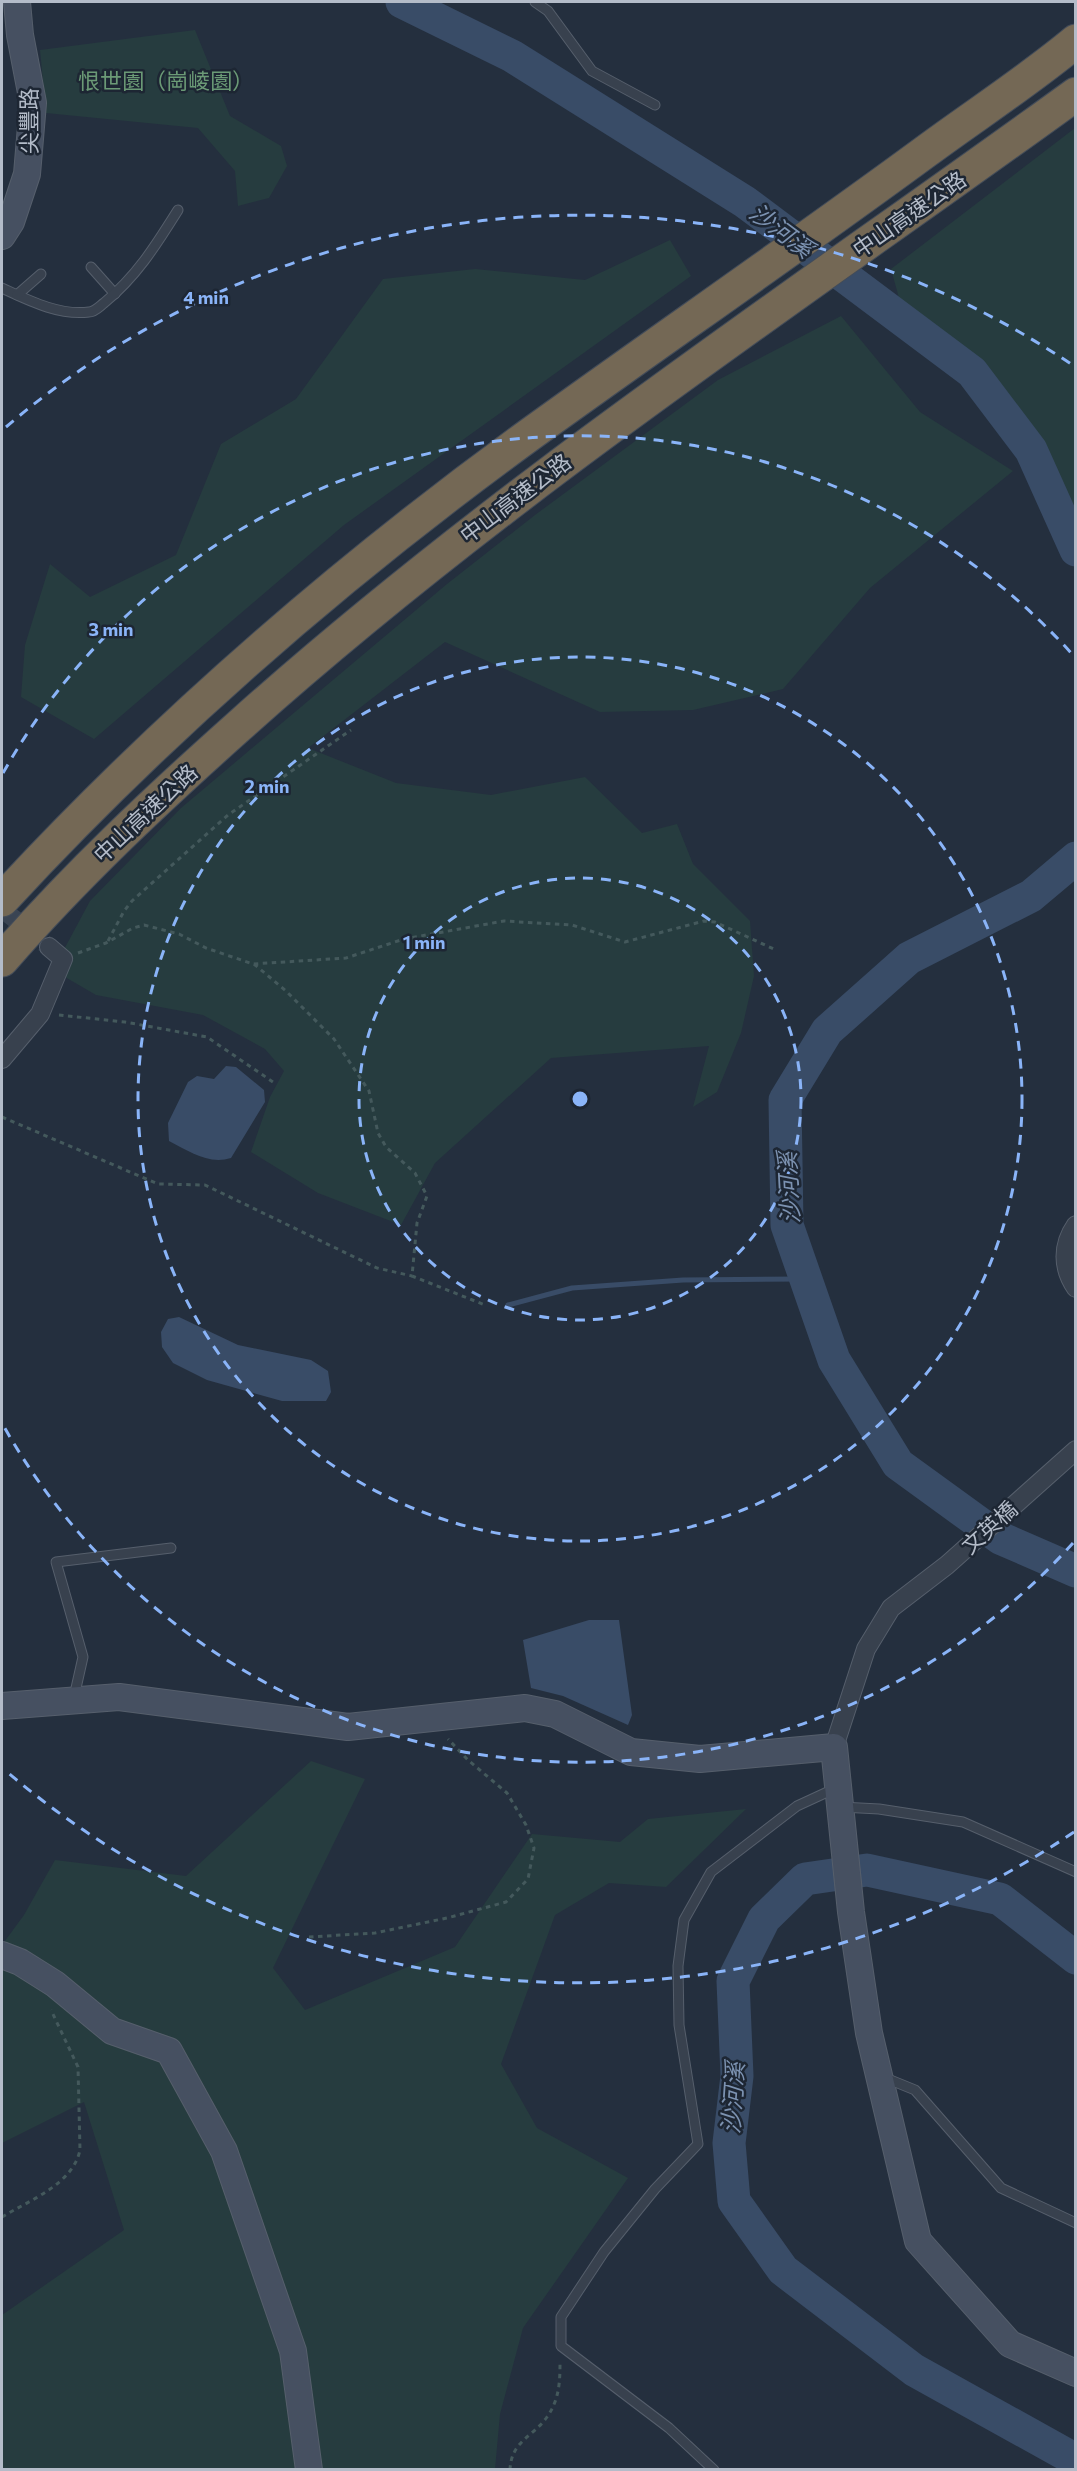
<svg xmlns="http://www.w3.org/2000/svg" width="1077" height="2471" font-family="Commissioner,'Noto Sans TC',sans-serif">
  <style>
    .green { fill: #263c3f }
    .water { fill: #394c67 }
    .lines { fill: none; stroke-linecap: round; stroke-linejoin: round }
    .stream { stroke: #394c67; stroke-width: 5 }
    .river { stroke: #394c67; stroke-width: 33 }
    .street-tunnel { stroke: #3a4453; stroke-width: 18; stroke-dasharray: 18 9; stroke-linecap: butt }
    .lane-casing { stroke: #565f6c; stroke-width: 11 }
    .street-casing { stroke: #565f6c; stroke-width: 20 }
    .secondary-casing { stroke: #565f6c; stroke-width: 28 }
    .highway-casing { stroke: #434c59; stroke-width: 35 }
    .path { stroke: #44595c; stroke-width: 3; stroke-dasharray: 4.5 4.5; stroke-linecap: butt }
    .lane { stroke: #38414e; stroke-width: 9 }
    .street { stroke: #38414e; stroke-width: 18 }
    .secondary { stroke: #465061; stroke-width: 26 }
    .highway { stroke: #746855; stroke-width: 33 }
    .ring { fill: none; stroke: #8ab4f8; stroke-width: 3; stroke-dasharray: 10 8 }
    .labels { text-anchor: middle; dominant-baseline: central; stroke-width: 5; stroke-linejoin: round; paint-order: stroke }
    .park-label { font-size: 22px; fill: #6b9a76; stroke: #1d2633 }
    .street-label { font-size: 22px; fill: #b4bcc9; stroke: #1d2633 }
    .water-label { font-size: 24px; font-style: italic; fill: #7c92b1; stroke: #1d2633 }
    .centre { fill: #8ab4f8; stroke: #1d2633; stroke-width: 3 }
    .ring-label { font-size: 18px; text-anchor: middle; font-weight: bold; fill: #8ab4f8; stroke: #1d2633; stroke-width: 5; stroke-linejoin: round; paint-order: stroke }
  </style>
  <rect width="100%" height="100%" fill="#242f3e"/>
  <g class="green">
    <path d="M 195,30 L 230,116 L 281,146 L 287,166 L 269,198 L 238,206 L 235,171 L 198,128 L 46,113 L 40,50 Z"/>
    <path d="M 1075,128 L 1075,507 L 998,383 L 899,298 L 891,269 Z"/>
    <path d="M 670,240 L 691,276 L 344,525 L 94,739 L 21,697 L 25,645 L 50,564 L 90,597 L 176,555 L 221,444 L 296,399 L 383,279 L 475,269 L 585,280 Z"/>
    <path d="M 841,316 L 920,412 L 1013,471 L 870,588 L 783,689 L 693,710 L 600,712 L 445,642 L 308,748 L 396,783 L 491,795 L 585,777 L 642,833 L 677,824 L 693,864 L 750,921 L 754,976 L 741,1033 L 717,1092 L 693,1107 L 709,1046 L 551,1058 L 435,1163 L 401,1225 L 318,1193 L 251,1152 L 270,1097 L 284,1071 L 265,1049 L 203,1015 L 96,995 L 53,970 L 90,901 L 181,808 L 447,584 L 535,515 L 718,380 Z"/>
    <path d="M 311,1761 L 365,1779 L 273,1968 L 305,2010 L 455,1947 L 532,1834 L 620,1842 L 648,1819 L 746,1809 L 666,1887 L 609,1883 L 555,1915 L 501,2064 L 537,2128 L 628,2178 L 523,2328 L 500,2414 L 495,2469 L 2,2469 L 2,2315 L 124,2230 L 84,2102 L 2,2143 L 2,1945 L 24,1915 L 55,1860 L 186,1876 Z"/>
  </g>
  <g class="water">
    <path d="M 226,1066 L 236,1067 L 264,1090 L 265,1102 L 231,1158 C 208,1165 189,1151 169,1141 L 168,1123 L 188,1082 L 197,1076 L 214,1079 Z"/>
    <path d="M 179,1317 L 238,1345 L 311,1360 L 328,1371 L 331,1392 L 326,1401 L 282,1401 L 207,1380 L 173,1363 L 162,1347 L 161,1332 L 168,1319 Z"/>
    <path d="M 589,1620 L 619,1620 L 632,1715 L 628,1725 L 563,1696 L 531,1688 L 523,1640 Z"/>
  </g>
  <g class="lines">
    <path class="stream" d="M 508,1305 L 572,1288 L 683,1280 L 805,1279"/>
    <g class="river">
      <path d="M 402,2 L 512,56 L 745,202 L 972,372 L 1031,450 L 1076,550"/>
      <path d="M 1076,858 L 1031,896 L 909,958 L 827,1031 L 785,1100 L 787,1225 L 834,1360 L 898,1464 L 1000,1538 L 1076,1571"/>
      <path d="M 1076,1958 L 1000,1899 L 867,1870 L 805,1879 L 764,1919 L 733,1981 L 737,2076 L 729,2143 L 734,2201 L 783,2270 L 914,2370 L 1076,2460"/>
    </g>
    <path class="street-tunnel" d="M 2,909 L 49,947"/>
    <g class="lane-casing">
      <g id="lane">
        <path d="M 535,2 L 548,11 L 592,71 L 655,105"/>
        <path d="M 91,267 L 115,294"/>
        <path d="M 2,288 C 28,300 59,316 89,312 C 95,312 100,306 104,303 C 137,276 156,245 178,210"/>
        <path d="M 17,295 L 41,274"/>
        <path d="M 74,1697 L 83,1657 L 56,1562 L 171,1548"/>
        <path d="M 841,1807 L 879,1809 L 963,1822 L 1076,1872"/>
        <path d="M 883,2077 L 915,2090 L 1001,2188 L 1076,2223"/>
        <path d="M 714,2470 L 669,2428 L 561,2346 L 561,2317 L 604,2252 L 655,2189 L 698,2144 L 679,2025 L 678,1966 L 684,1920 L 711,1872 L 797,1806 L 836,1788"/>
      </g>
    </g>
    <g class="street-casing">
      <g id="street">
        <path d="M 2,1059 L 40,1014 L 63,959 L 49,947"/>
        <path d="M 1076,1225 C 1062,1245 1062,1268 1076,1288"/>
        <path d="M 834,1747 L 866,1649 L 891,1608 L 947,1565 L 1076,1450"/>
      </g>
    </g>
    <g class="secondary-casing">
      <g id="secondary">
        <path d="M 2,236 L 11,222 L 27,174 L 33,103 L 20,35 L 17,2"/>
        <path d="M 2,1706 L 119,1697 L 348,1727 L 525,1708 L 555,1714 L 631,1752 L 700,1759 L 834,1747 L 851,1912 L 869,2033 L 918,2241 L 1010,2344 L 1076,2373"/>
        <path d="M 2,1955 L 20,1962 L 55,1984 L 112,2031 L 169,2051 L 224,2151 L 293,2351 L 309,2470"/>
      </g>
    </g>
    <g class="highway-casing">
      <g id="highway">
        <path d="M 2,900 C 160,729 337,575 525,438 C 658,342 793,249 925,152 C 975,115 1028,81 1076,41"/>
        <path d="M 2,960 C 75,876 156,800 239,726 C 500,492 793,299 1076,94"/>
      </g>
    </g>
    <g class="path">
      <path d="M 108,941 L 124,911 L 132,901 L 228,815 L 351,730"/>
      <path d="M 78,953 L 106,943 L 133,928 L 144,925 L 179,934 L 206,948 L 253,964 L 346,958 L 404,939 L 504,921 L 572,925 L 625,942 L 704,921 L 715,922 L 776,950"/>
      <path d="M 254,964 L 286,991 L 334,1039 L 369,1091 L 378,1133 L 386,1147 L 415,1173 L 427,1196 L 417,1223 L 412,1276 L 485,1305"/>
      <path d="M 59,1015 L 125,1022 L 207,1037 L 273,1082"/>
      <path d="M 2,1117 L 158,1184 L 205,1185 L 377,1268 L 412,1276"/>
      <path d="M 309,1937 L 375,1933 L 447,1918 L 506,1902 L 528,1879 L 534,1848 L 526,1825 L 507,1793 L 468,1760 L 448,1739"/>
      <path d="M 2,2217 C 30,2200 73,2184 80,2150 L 78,2067 L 51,2010"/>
      <path d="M 510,2470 C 511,2441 533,2437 547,2417 C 559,2400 560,2383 560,2363"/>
    </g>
    <use href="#lane" class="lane"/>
    <use href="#street" class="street"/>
    <use href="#secondary" class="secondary"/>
    <use href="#highway" class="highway"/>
  </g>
  <g class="ring">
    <circle cx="580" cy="1099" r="221"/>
    <circle cx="580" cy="1099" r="442"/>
    <path d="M1073 1543A663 663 0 0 1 3 1425M3 773A663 663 0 0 1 1073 655"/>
    <path d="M1074 1832A884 884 0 0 1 6 1771M6 427A884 884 0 0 1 1074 366"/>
  </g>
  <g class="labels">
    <g class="park-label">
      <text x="166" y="80">恨世園（崗崚園）</text>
    </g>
    <g class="street-label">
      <text transform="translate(28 121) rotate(-90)">尖豐路</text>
      <text transform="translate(909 214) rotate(-35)">中山高速公路</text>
      <text transform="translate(515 498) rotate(-37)">中山高速公路</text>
      <text transform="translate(145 813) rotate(-43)">中山高速公路</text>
      <text transform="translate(989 1527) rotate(-42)">文英橋</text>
    </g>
    <g class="water-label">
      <text transform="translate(782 230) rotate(37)">沙河溪</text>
      <text transform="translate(788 1188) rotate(-93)">沙河溪</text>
      <text transform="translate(732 2098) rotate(-86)">沙河溪</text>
    </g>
  </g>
  <circle cx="580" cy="1099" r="9" class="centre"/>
  <g class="ring-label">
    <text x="206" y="304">4 min</text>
    <text x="111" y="636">3 min</text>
    <text x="267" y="793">2 min</text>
    <text x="424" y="949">1 min</text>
  </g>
  <rect width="1077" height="2471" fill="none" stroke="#b4bcc9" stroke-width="6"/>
</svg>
